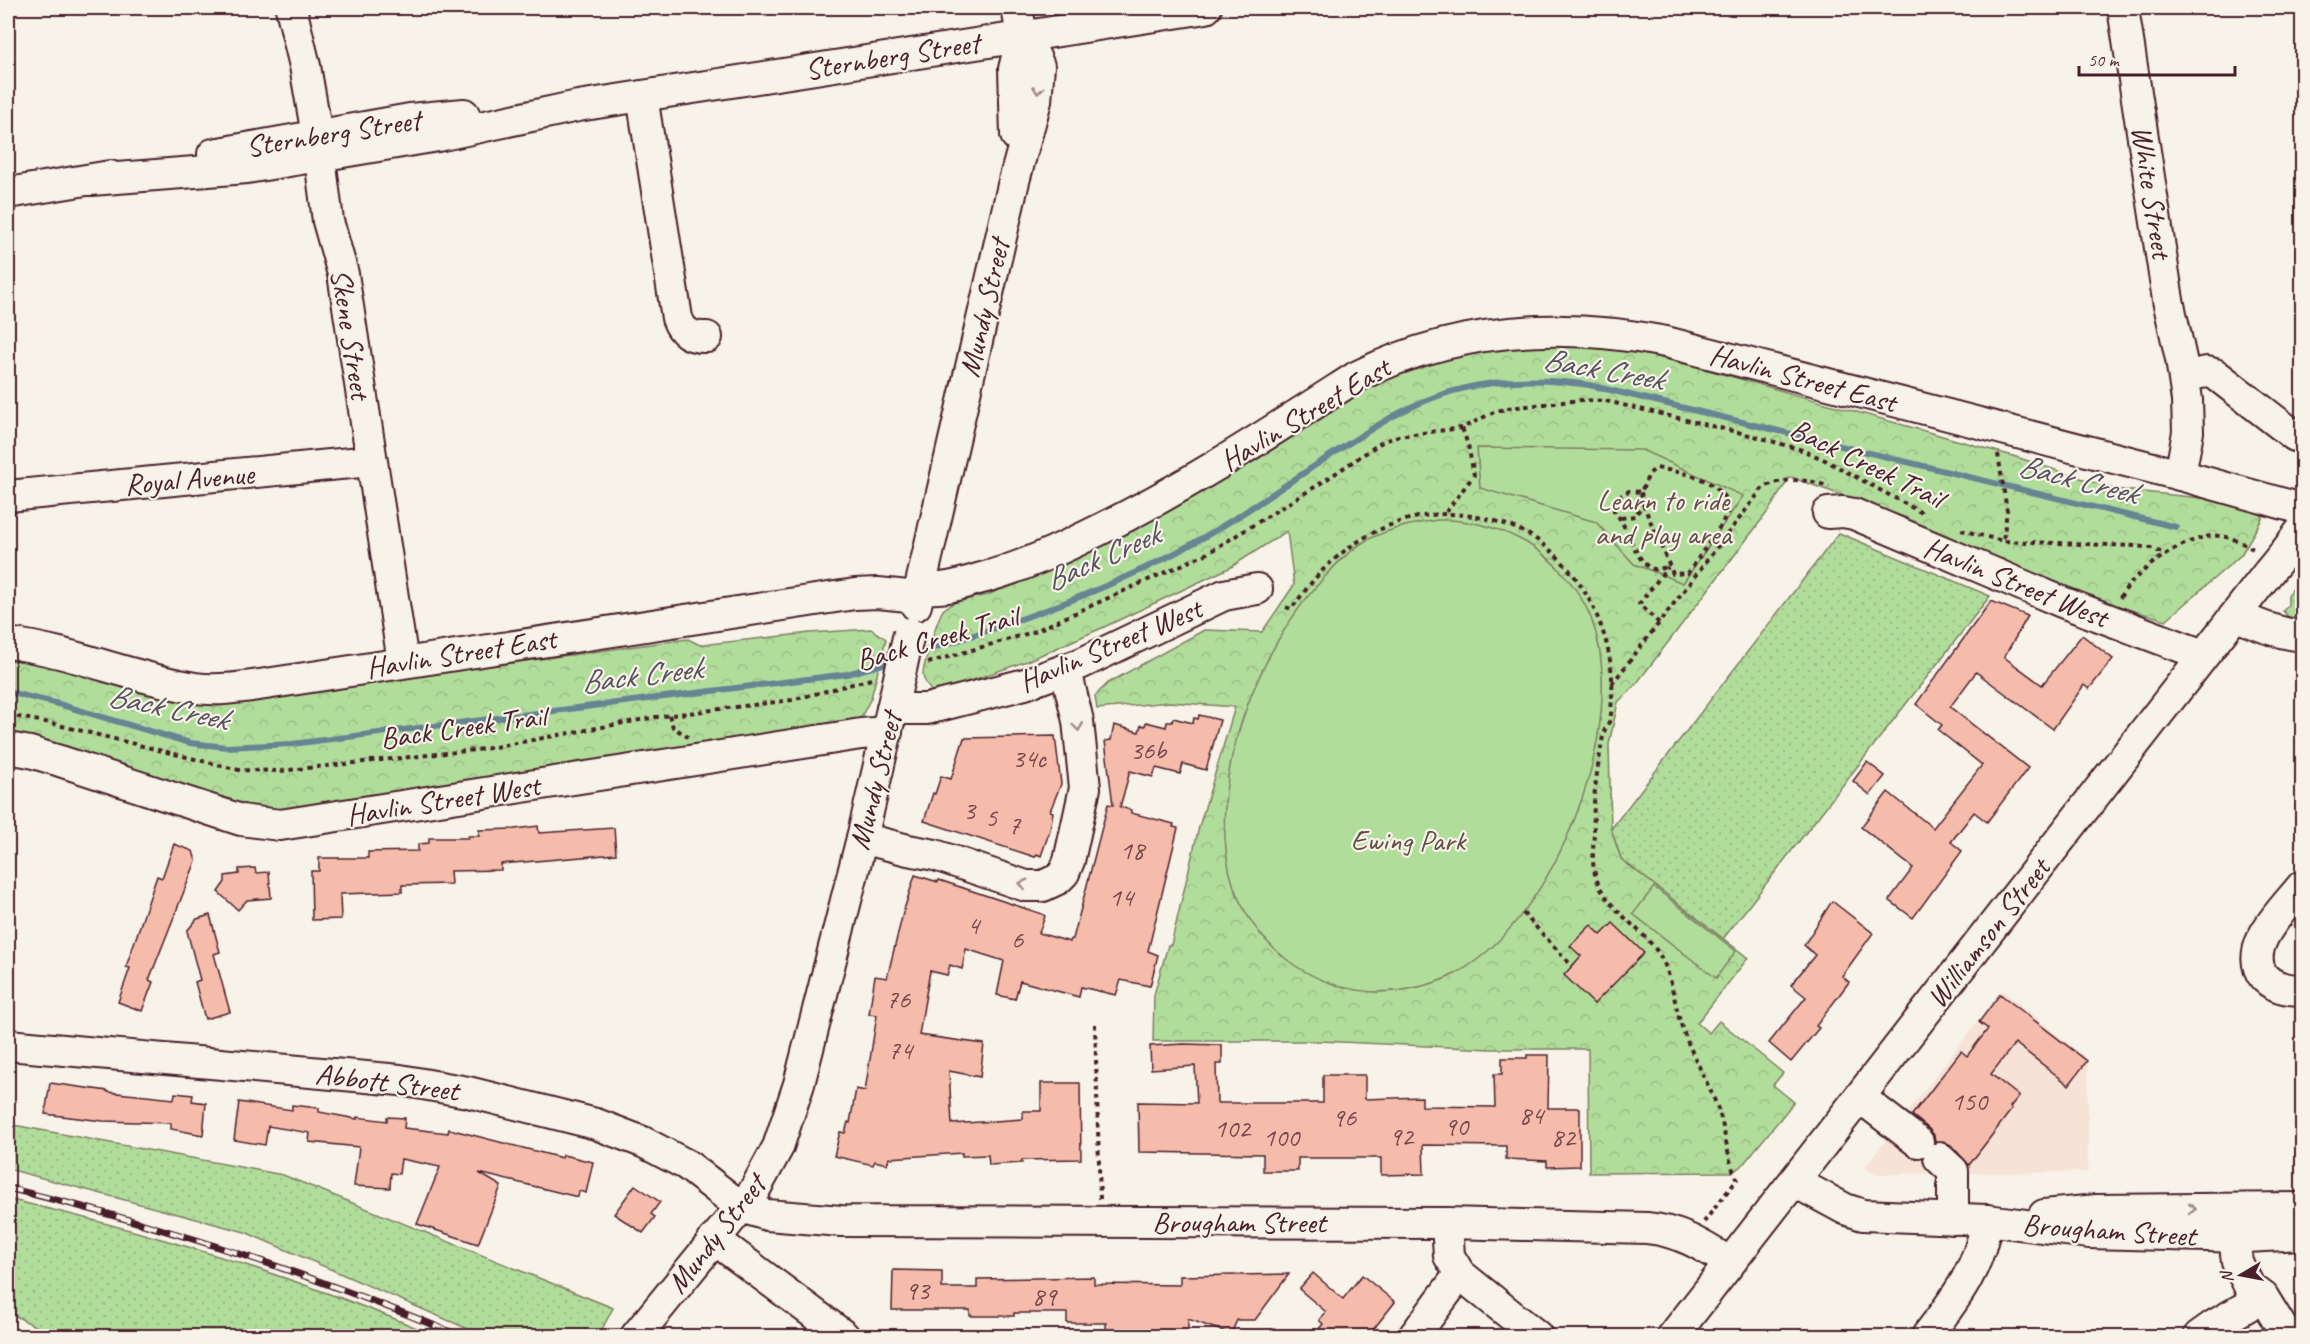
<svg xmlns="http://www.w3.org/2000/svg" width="2310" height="1344" font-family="Caveat,sans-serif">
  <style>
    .built { fill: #f6e2d6 }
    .grass { fill: url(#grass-dots); stroke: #7e7e63; stroke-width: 1.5 }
    .forest { fill: url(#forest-crowns); stroke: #7e7e63; stroke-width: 1.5 }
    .garden { fill: #b1dd9b; stroke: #7e7e63; stroke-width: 1.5 }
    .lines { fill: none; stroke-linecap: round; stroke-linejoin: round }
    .stream { stroke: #678493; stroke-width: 6 }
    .building { fill: #f5bcac; stroke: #4a1f2b; stroke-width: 1.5 }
    .minor-casing { stroke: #4a1f2b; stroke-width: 34 }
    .path { stroke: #4a1f2b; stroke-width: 4; stroke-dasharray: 4.5 4.5; stroke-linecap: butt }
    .minor { stroke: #f7f3e8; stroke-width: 30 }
    .rail-casing { stroke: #4a1f2b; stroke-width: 7 }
    .rail { stroke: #f7f3e8; stroke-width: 4.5; stroke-dasharray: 14; stroke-linecap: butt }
    .minor-bridge-casing { stroke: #4a1f2b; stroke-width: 34; stroke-linecap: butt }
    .minor-bridge { stroke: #f7f3e8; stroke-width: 30 }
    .oneway { stroke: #a0898a }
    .labels { text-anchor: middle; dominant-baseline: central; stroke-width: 4.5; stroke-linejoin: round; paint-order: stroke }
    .number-label { font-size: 27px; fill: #75464b }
    .street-label { font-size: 30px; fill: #4a1f2b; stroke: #f7f3e8 }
    .park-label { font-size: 30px; fill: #644e47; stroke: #f7f3e8 }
    .water-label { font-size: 32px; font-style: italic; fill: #58515f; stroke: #f7f3e8 }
  </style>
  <defs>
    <pattern id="grass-dots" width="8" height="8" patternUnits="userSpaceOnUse" patternTransform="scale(1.5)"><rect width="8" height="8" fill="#b1dd9b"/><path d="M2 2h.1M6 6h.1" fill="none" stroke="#9abd86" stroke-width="1.8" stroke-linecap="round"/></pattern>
    <pattern id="forest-crowns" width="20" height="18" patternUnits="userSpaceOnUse" patternTransform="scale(1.5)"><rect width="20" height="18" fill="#b1dd9b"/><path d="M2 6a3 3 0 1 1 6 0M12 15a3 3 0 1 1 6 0" fill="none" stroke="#9abd86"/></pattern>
  </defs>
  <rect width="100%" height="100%" fill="#f7f3e8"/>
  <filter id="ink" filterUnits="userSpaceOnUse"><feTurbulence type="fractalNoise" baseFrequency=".0167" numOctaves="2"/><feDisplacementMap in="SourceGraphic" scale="12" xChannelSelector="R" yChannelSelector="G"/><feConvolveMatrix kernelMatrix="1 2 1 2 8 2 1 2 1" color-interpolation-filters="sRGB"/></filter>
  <g filter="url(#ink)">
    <path class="built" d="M 2002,990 L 2088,1060 L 2088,1172 L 1874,1174 L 1865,1167 Z"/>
    <g class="grass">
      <path d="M 1839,533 L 1990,596 L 1723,939 L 1621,859 L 1611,829 Z"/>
      <path d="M 8,1124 L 283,1175 L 613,1308 L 601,1331 L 594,1336 L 484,1336 L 245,1232 L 8,1169 Z"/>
      <path d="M 8,1199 C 153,1233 298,1277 436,1336 L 54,1336 L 8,1312 Z"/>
    </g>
    <g class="forest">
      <path d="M 1505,336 L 1604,344 L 1701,368 L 2013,456 L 2114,489 L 2239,502 L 2255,507 L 2263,517 L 2241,555 L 2166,620 L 2099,601 L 1904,517 L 1790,477 L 1769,510 L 1637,683 L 1618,702 L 1609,744 L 1611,829 L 1621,859 L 1748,958 L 1697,1023 L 1709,1033 L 1719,1021 L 1783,1073 L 1773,1085 L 1794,1102 L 1741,1167 L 1732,1172 L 1589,1173 L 1588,1049 L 1491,1049 L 1319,1041 L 1153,1041 L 1154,995 L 1168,945 L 1171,945 L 1199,827 L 1235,707 L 1170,702 L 1097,709 L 1095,696 L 1108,683 L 1204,630 L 1262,632 L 1294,585 L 1287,531 L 1231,567 L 1104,627 L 1027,661 L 944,690 L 932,692 C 928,687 924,682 923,675 C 923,666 938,615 944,609 C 957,599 972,598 988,595 L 1183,494 L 1349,390 Z"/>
      <path d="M 2302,577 L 2302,626 L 2293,622 L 2283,611 L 2288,605 L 2288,595 Z"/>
      <path d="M 871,629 L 886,639 L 871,698 L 859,721 L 296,809 L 263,811 L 8,735 L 8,650 L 245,699 L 688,639 L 700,645 L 810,633 Z"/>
    </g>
    <g class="garden">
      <path d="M 1477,448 L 1642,450 L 1743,496 L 1683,583 L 1634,564 L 1596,522 L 1480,488 Z"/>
      <path d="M 1438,520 C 1470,519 1499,527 1527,543 C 1555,560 1579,588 1591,618 C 1632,724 1555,919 1457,973 C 1432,986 1401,992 1373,992 C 1342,990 1310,978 1286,959 C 1254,934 1232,897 1227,857 C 1213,765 1260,647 1322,580 C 1335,565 1350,550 1367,540 C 1389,529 1414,523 1438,520 Z"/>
      <path d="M 1654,887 L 1736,951 L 1716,978 L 1633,914 Z"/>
    </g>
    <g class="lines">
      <g class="stream">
        <path d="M 915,654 C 1004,626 1094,596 1177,552 C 1232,523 1282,487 1334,453 C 1371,429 1408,404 1450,392 C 1495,378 1543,378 1589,385 L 2176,527"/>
        <path d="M 8,692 L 55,703 L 190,743 L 227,747 L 292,744 L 847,674 L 894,661"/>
      </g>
    </g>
    <g class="building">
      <path d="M 1991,601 L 2028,616 L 2004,657 L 2042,685 L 2082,635 L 2113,659 L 2089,689 L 2084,685 L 2053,729 L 1976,672 L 1950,707 L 2028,768 L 1987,822 L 1974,812 L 1951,842 L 1962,851 L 1913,918 L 1889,900 L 1913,868 L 1861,827 L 1888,792 L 1933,828 L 1982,765 L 1938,730 L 1942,725 L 1916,704 Z"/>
      <path d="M 1199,715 L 1220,720 L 1206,770 L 1183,764 L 1180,774 L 1156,768 L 1153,777 L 1130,771 L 1120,807 L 1131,810 L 1131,813 L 1174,824 L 1173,827 L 1178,828 L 1148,951 L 1158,955 L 1150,986 L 1121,980 L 1116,995 L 1081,987 L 1079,997 L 1020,981 L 1015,999 L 997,995 L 1004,961 L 966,949 L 962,969 L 950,965 L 947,975 L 930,971 L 919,1035 L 984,1044 L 980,1077 L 949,1071 L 952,1124 L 1023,1119 L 1023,1111 L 1041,1111 L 1041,1083 L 1080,1083 L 1081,1159 L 1022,1160 L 1022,1163 L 989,1165 L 988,1155 L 962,1156 L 962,1153 L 889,1158 L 887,1164 L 875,1161 L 873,1165 L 834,1156 L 840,1132 L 845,1133 L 848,1122 L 850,1123 L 856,1089 L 865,1091 L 877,1015 L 869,1014 L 875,976 L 887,978 L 903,913 L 915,875 L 938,882 L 939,880 L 1042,914 L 1045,916 L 1039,933 L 1070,942 L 1071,939 L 1073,939 L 1108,804 L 1113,805 L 1105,741 L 1111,740 L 1114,725 L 1139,732 L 1141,725 L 1145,726 L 1146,722 L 1166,727 L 1167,722 L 1172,722 L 1173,718 L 1193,723 L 1194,718 L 1198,719 Z"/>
      <path d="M 1055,736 L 1061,784 L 1050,811 L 1053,812 L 1050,830 L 1041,856 L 1037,854 L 1035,857 L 924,821 L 933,793 L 935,794 L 941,776 L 951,779 L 964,738 Z"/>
      <path d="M 1867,762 L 1885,776 L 1870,795 L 1853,781 Z"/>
      <path d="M 538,826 L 539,833 L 614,828 L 616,854 L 501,864 L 501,870 L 450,871 L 451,884 L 402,885 L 402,892 L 340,894 L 341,919 L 312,920 L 311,871 L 319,871 L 319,858 L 368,858 L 368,852 L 418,851 L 418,844 L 429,843 L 429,838 L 468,838 L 468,836 L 479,836 L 479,830 L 515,829 Z"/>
      <path d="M 174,844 L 193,851 L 196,861 L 149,980 L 153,982 L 142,1011 L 118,1002 L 130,968 L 126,967 L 157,876 L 162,878 Z"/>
      <path d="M 255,868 L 256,873 L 269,872 L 271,898 L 247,900 L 238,910 L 218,892 L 225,882 L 225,876 L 239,874 L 239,869 Z"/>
      <path d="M 1832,901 L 1873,933 L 1842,976 L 1849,982 L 1816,1026 L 1819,1028 L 1791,1062 L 1769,1043 L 1806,997 L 1791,985 L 1815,955 L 1804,945 Z"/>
      <path d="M 210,915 L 220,952 L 214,954 L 230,1012 L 205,1019 L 195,982 L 200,980 L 187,931 L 197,919 Z"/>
      <path d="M 1613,923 L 1644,953 L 1594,1004 L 1564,975 L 1581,956 L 1570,946 L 1591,925 L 1601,935 Z"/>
      <path d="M 2000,994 L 2087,1061 L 2069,1085 L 2015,1043 L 1991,1074 L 2019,1096 L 2010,1107 L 2012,1109 L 1969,1165 L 1951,1145 L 1943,1141 L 1935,1141 L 1934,1135 L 1929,1129 L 1912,1115 L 1961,1051 L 1967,1056 L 1988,1029 L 1979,1022 Z"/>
      <path d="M 1183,1044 L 1222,1045 L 1222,1064 L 1216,1064 L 1217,1103 L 1323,1103 L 1323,1075 L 1365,1075 L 1365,1099 L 1422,1097 L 1422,1106 L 1495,1107 L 1494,1074 L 1502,1074 L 1502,1058 L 1527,1058 L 1527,1055 L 1549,1055 L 1548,1108 L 1580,1108 L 1580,1166 L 1547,1167 L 1547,1161 L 1506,1159 L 1506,1146 L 1423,1145 L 1424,1174 L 1381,1175 L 1381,1158 L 1298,1158 L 1298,1171 L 1263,1171 L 1263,1154 L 1139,1152 L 1138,1102 L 1197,1103 L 1195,1066 L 1151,1069 L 1150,1046 Z"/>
      <path d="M 50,1083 L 108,1091 L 108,1092 L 174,1099 L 175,1093 L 193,1095 L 192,1101 L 206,1103 L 203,1135 L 171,1129 L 171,1123 L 103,1121 L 45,1114 Z"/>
      <path d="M 239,1102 L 292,1110 L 292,1105 L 319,1108 L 319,1112 L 357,1119 L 357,1117 L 387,1121 L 387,1117 L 405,1118 L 404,1128 L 448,1133 L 449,1129 L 562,1158 L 563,1155 L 593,1162 L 586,1193 L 579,1191 L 578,1197 L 479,1173 L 501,1186 L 478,1244 L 417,1224 L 440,1167 L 401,1159 L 399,1174 L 391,1173 L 390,1188 L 354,1186 L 359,1147 L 309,1142 L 310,1133 L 268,1126 L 265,1145 L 234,1140 Z"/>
      <path d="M 635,1185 L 660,1202 L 651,1214 L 655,1217 L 643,1233 L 614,1214 Z"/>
      <path d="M 893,1270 L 942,1271 L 942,1288 L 977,1288 L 977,1279 L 1094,1277 L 1094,1284 L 1180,1285 L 1180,1276 L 1289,1274 L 1255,1320 L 1237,1320 L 1231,1334 L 1188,1319 L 1188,1336 L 1106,1336 L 1106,1323 L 1067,1323 L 1067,1313 L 1014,1313 L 1014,1316 L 970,1316 L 970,1310 L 892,1310 Z"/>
      <path d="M 1313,1273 L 1343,1299 L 1362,1275 L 1395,1302 L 1368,1336 L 1313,1336 L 1323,1324 L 1319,1320 L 1326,1312 L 1299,1289 Z"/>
    </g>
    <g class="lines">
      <g class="minor-casing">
        <g id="minor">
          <path d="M 291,8 L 305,66 L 317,135 L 328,221 L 343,274 L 403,662"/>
          <path d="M 2123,8 L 2168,300 L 2181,359 L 2187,400 L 2188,432 L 2180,475"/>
          <path d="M 642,96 L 677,318 C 682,332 691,338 707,337"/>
          <path d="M 1016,135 L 1014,69 L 1022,36 L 1017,8"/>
          <path d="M 213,154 L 410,119 L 464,114"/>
          <path d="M 91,180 L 247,168 L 438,136 L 578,106 L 1206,8"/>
          <path d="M 8,193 L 110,176"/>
          <path d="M 2184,376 L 2207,372 L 2215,374 L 2295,436"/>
          <path d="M 8,496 L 371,461"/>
          <path d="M 1828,513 L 1843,512 L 1854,514 L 2062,602 L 2203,655"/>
          <path d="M 2286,551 L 2302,529"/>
          <path d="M 920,587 C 940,591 959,585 978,579 C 1021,568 1061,549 1101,529 C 1190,485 1272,431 1356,377 C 1455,327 1559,321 1666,342 L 2180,475 L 2302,509"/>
          <path d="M 916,605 L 1014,181 L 1036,101 L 1039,66 L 1034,55 L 1022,36"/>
          <path d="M 2236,615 C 2258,626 2278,633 2302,636"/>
          <path d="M 8,643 C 72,651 131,678 195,688 C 216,691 238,688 259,685 L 855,594 L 878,593 L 918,597"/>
          <path d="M 892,709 L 927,709 L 1025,684 L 1080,664 L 1224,595 L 1257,589"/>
          <path d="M 8,748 L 30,752 L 60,761 L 241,820 L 280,825 L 861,734 L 887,732"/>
          <path d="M 862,838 L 908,850 L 935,855 L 1026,886 L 1043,886 L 1058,879 L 1064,873 L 1069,861 L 1085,788 L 1078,721 L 1066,670"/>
          <path d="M 2302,886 C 2285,908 2241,947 2264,977 C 2274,988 2289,990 2302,990"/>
          <path d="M 8,1045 L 400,1080 L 468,1092 L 596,1124 L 643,1142 L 687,1165 L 741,1207 L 767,1215 L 841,1221 L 1447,1223 L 1647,1228 C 1680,1231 1703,1246 1730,1263"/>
          <path d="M 1861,1098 L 1918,1142"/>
          <path d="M 1939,1158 L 1953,1171 L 1953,1219"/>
          <path d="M 1795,1182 L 1845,1209 L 1863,1215 L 1987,1220 L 2089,1233 L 2246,1237 L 2302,1234"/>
          <path d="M 2044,1215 L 2097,1210 L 2302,1208"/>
          <path d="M 2232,1218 L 2237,1262 L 2249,1286 L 2263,1297 L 2287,1336"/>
          <path d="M 1447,1223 L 1449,1256 L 1460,1274 L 1537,1336"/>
          <path d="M 714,1239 L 844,1336"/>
          <path d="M 636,1336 L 754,1191 L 778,1147 L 799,1084 L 862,838 L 898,683"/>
          <path d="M 1414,1336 L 1460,1274"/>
          <path d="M 1673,1336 L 2268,573"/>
          <path d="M 1927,1336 C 1956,1298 1979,1269 1987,1220"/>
          <path d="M 2199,1336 L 2213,1326 L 2263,1297"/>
        </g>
      </g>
      <g class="path">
        <path d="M 1998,454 L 2007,511 L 2003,541"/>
        <path d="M 1643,504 L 1673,574 L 1688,573 L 1721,525 L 1730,507 C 1715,476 1688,474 1656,468 L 1649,474 L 1641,492 L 1629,491 L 1615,499 L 1614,511 C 1628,525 1636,566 1654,569 C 1658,570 1665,567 1669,567"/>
        <path d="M 1446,512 L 1474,475 L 1468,445 L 1462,428"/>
        <path d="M 1621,518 L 1635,516 L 1643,504 L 1641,492"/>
        <path d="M 1961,530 L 2003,541 L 2135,546 L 2151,548 L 2167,555"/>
        <path d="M 2120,598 C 2134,571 2189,533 2220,536 C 2233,537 2244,544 2255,550"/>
        <path d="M 1286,607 L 1291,609 C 1302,595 1313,579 1326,567 C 1363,531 1413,509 1465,515 C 1487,518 1511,524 1531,536 C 1583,568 1616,637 1612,698 C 1611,705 1612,716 1609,722 C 1606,727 1604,730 1603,736 C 1598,766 1592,798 1594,829 C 1594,844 1591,859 1595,874 C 1604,909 1640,925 1659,954 C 1673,976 1674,1006 1683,1030 C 1693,1058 1709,1083 1719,1112 C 1726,1133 1727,1160 1737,1179 L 1704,1222"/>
        <path d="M 1659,623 L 1639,604 L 1668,567"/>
        <path d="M 928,663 L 1033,632 L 1208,553 L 1318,485 L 1382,442 L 1398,436 L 1462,428 L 1494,412 L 1508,408 L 1582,400 L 1606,401 L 1754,436 L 1802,450 L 1825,460 L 1924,514"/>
        <path d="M 1612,684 L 1762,489 C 1779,477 1809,478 1829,487"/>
        <path d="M 8,715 L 50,723 L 239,770 L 280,771 L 484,749 L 656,717 L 792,700 L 875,678"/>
        <path d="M 669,715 L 673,727 L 688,737"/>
        <path d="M 1523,913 L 1572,966"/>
        <path d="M 1095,1024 L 1100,1199"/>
      </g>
      <use href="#minor" class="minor"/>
      <g class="rail-casing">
        <path id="rail" d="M 8,1188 C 162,1225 314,1275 460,1336"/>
      </g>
      <use href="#rail" class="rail"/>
      <g class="minor-bridge-casing">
        <g id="minor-bridge">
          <path d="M 2268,573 L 2286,551"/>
          <path d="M 898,683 L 909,633"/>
        </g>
      </g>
      <use href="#minor-bridge" class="minor-bridge"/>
    </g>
    <defs><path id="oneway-chevron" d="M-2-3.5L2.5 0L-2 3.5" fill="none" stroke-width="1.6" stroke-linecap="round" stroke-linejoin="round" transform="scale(1.5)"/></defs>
    <g class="oneway">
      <use href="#oneway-chevron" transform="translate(1038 90) rotate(98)"/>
      <use href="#oneway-chevron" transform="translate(1078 727) rotate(82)"/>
      <use href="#oneway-chevron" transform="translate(1023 884) rotate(-166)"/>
      <use href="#oneway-chevron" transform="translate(2192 1209)"/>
    </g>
  </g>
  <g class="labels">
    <g class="number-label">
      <text x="1148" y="750">36b</text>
      <text x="1029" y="758">34c</text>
      <text x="969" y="810">3</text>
      <text x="991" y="817">5</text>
      <text x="1014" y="825">7</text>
      <text x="1132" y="850">18</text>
      <text x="1121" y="897">14</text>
      <text x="973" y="925">4</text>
      <text x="1017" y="939">6</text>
      <text x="898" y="999">76</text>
      <text x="900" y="1050">74</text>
      <text x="1969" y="1101">150</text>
      <text x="1531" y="1115">84</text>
      <text x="1344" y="1117">96</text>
      <text x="1456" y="1126">90</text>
      <text x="1232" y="1128">102</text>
      <text x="1401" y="1136">92</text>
      <text x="1281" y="1137">100</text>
      <text x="1563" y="1137">82</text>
      <text x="917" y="1290">93</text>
      <text x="1044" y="1296">89</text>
    </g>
    <g class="street-label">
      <text transform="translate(892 56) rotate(-9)">Sternberg Street</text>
      <text transform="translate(333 133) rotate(-9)">Sternberg Street</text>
      <text transform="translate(2152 192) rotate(81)">White Street</text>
      <text transform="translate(984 308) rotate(-77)">Mundy Street</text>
      <text transform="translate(351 334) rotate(81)">Skene Street</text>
      <text transform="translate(1803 378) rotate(15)">Havlin Street East</text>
      <text transform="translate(1305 414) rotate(-31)">Havlin Street East</text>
      <text transform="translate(1867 463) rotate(26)">Back Creek Trail</text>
      <text transform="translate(189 479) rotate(-5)">Royal Avenue</text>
      <text transform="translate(2016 582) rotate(22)">Havlin Street West</text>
      <text transform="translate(937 638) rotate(-16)">Back Creek Trail</text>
      <text transform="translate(1110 645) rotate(-23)">Havlin Street West</text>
      <text transform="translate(461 653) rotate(-9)">Havlin Street East</text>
      <text transform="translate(463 727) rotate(-8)">Back Creek Trail</text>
      <text transform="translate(875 781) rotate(-76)">Mundy Street</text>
      <text transform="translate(443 800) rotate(-9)">Havlin Street West</text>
      <text transform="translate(1988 933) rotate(-52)">Williamson Street</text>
      <text transform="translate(387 1082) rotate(7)">Abbott Street</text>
      <text x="1239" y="1222">Brougham Street</text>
      <text transform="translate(2109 1230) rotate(4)">Brougham Street</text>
      <text transform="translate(716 1234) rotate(-52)">Mundy Street</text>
    </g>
    <g class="park-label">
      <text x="1663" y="500">Learn to ride<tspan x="1663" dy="34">and play area</tspan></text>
      <text x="1408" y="840">Ewing Park</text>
    </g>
    <g class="water-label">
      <text transform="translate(1603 369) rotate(10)">Back Creek</text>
      <text transform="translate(2078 479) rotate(14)">Back Creek</text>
      <text transform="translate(1102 557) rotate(-24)">Back Creek</text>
      <text transform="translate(641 675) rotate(-7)">Back Creek</text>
      <text transform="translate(168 707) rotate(12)">Back Creek</text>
    </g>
  </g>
  <rect width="2310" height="1344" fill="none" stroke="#f7f3e8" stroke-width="30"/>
  <rect x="15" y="15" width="2280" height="1314" fill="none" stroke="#4a1f2b" stroke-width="2" filter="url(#ink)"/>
  <g transform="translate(2241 1275) rotate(260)" stroke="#f7f3e8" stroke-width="4.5" paint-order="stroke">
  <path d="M0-4.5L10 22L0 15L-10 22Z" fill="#4a1f2b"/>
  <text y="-9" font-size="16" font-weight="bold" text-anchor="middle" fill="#4a1f2b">N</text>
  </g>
  <path d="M2079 66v9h156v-9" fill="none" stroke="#4a1f2b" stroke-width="3"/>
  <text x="2088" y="66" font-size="18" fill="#4a1f2b" stroke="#f7f3e8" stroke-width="4.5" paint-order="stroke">50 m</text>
</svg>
